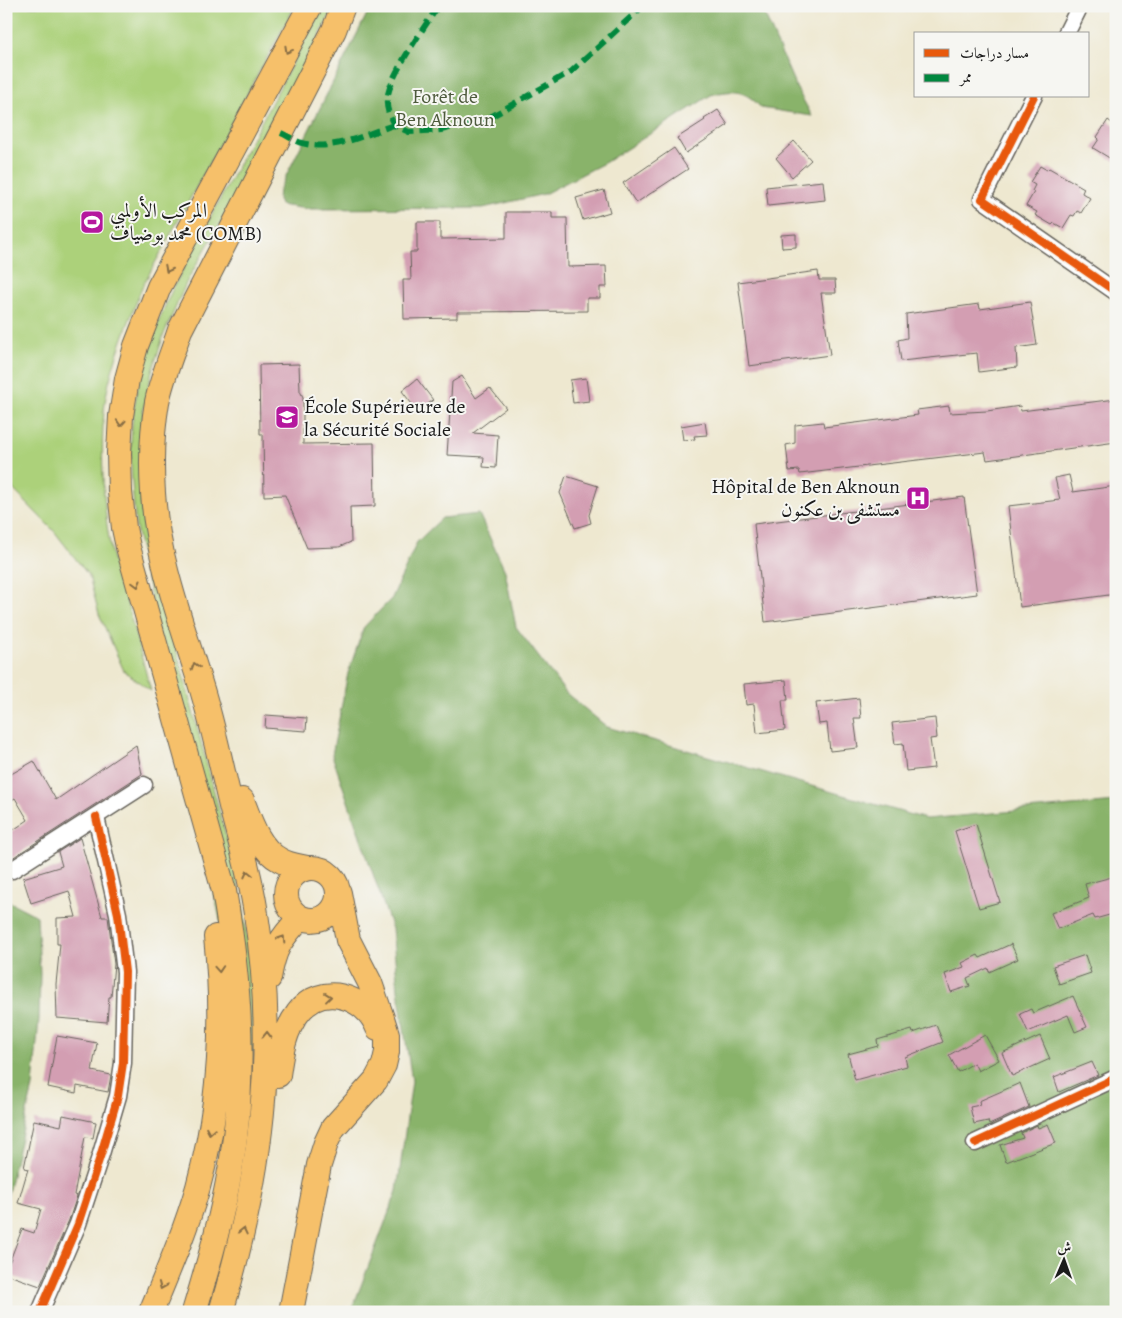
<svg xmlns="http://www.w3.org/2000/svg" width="1122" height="1318" font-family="Alegreya,Amiri,serif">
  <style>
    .green { fill: #acd17a; stroke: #64764b }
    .forest { fill: #89b36a; stroke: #526843 }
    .building { fill: #d39eb2 }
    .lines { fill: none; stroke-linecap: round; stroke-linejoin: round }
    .minor-casing { stroke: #66635b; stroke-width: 19 }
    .highway-casing { stroke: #66635b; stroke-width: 26 }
    .minor { stroke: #fff; stroke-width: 16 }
    .highway { stroke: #f6c06b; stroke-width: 24 }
    .quiet { stroke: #00873e; stroke-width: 6; stroke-dasharray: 12 6; stroke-linecap: butt }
    .cycleway-casing { stroke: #f6f6f2; stroke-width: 11 }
    .cycleway { stroke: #e8590c; stroke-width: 8 }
    .oneway { stroke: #896e44 }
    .labels { text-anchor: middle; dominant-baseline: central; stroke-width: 4; stroke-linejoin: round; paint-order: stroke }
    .park-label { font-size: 20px; fill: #4e5b3d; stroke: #f6f6f2 }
    .poi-label { font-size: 20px; fill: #1c1c1c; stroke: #f6f6f2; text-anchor: start }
  </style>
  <rect width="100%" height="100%" fill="#f6f6f2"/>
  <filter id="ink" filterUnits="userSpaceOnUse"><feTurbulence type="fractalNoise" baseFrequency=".02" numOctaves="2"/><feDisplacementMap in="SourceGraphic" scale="10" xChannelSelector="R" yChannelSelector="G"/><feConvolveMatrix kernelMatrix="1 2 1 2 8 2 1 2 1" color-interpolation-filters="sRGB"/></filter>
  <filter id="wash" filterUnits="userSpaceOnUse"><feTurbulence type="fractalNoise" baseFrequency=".0096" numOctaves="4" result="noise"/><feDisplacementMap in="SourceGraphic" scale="20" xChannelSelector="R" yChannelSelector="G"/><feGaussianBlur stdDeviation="1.12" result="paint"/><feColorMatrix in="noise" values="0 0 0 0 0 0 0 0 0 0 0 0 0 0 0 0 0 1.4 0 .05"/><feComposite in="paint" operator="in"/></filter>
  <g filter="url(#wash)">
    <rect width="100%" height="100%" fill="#eee8d0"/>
    <g class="green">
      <path d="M 6,6 L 295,6 L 142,287 C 129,322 113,360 106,396 C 98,441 103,553 124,593 L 151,691 L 124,671 L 99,614 L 89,576 L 54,531 L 6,482 Z"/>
      <path d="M 323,6 L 335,6 L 219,226 L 187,281 L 164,334 L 152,371 L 143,412 L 141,505 L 144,528 L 235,870 C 269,1021 254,1165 208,1312 L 202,1312 L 249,1056 L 136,527 C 132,488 128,447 134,409 C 140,366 156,325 174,286 Z"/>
    </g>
    <g class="forest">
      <path d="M 371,6 L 761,6 L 796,87 L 812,116 L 761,108 C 746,90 733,89 711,95 L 606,162 L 544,194 L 483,208 L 307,209 L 280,205 L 278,199 L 279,190 Z"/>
      <path d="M 479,514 L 505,571 L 516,627 L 566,693 L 607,727 L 926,819 L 1116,802 L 1116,1312 L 351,1312 L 397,1191 L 412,1081 L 398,990 L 392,929 L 332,755 L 348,673 L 364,627 L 392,598 L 417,542 L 442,518 Z"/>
      <path d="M 6,900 L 37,916 L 40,973 L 39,1019 L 33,1087 L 6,1201 Z"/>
    </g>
    <g id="blocks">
      <g class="building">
        <path d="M 718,110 L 728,125 L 686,153 L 677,138 L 705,120 L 704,119 Z"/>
        <path d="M 1108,120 L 1116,126 L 1116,162 L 1093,148 L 1099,139 L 1097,137 Z"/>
        <path d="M 794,141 L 811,160 L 792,177 L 776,158 Z"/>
        <path d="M 674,148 L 688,169 L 636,203 L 623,183 Z"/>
        <path d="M 1040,166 L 1047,170 L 1049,168 L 1084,188 L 1082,193 L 1090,198 L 1081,213 L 1077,211 L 1074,216 L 1071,215 L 1063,228 L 1054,223 L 1052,225 L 1035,215 L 1037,212 L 1026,206 L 1034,192 L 1032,191 L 1035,185 L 1030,182 Z"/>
        <path d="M 823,181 L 825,200 L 768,206 L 766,187 Z"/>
        <path d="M 604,190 L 610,212 L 583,220 L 576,198 Z"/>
        <path d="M 506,212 L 552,212 L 552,218 L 567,218 L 568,267 L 606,266 L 607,287 L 600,287 L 600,298 L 587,298 L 587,311 L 457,312 L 457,318 L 404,319 L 403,280 L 411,280 L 410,252 L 417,252 L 417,222 L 440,222 L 440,239 L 506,238 Z"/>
        <path d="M 796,234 L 796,247 L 782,248 L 781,235 Z"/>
        <path d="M 818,271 L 819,280 L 835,280 L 836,293 L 821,293 L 830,355 L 749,366 L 738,282 Z"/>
        <path d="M 1030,302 L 1037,345 L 1016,348 L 1017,367 L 979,372 L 977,353 L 901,361 L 898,340 L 907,338 L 906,314 L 979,304 L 980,309 Z"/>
        <path d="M 299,364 L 300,391 L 303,397 L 303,444 L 374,443 L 375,506 L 350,507 L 351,542 L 339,547 L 307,548 L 285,495 L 264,496 L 263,434 L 260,434 L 259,365 Z"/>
        <path d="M 462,376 L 476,398 L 490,388 L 506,408 L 473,433 L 498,435 L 496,468 L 483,467 L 484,457 L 447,455 L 452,382 Z"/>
        <path d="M 586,378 L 589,401 L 573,403 L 570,380 Z"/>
        <path d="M 417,379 L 433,400 L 418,412 L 402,391 Z"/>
        <path d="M 1116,399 L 1116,442 L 987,460 L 985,452 L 800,474 L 799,470 L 789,471 L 786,445 L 795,443 L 795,425 L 823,422 L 824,427 L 918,415 L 917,410 L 949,406 L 950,413 L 987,411 L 1020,406 L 1021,411 Z"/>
        <path d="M 705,422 L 707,435 L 694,436 L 695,439 L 683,440 L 681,426 Z"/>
        <path d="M 1069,475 L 1073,492 L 1116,486 L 1116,594 L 1020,607 L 1008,506 L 1060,500 L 1055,478 Z"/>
        <path d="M 566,476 L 598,486 L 589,515 L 591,523 L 575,528 L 560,493 Z"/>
        <path d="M 964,497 L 977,594 L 765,622 L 754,524 Z"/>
        <path d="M 786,680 L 788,700 L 782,700 L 785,730 L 757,733 L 754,704 L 746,705 L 744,684 Z"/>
        <path d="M 859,698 L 861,718 L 854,718 L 858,748 L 830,751 L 827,723 L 819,724 L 816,703 Z"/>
        <path d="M 266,715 L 307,718 L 306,731 L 265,728 Z"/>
        <path d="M 935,718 L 937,738 L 930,739 L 934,768 L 906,771 L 903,743 L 895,744 L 892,723 Z"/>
        <path d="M 136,745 L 142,774 L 6,862 L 6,835 L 28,820 L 15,798 L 6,803 L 6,777 L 34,761 L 56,800 Z"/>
        <path d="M 976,824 L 1000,902 L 979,908 L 955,831 Z"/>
        <path d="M 80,838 L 102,917 L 108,917 L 114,964 L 111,997 L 109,997 L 107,1022 L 57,1018 L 56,984 L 60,944 L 57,944 L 57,918 L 76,917 L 69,891 L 31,903 L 23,878 L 62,866 L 58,852 Z"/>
        <path d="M 1116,876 L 1116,900 L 1110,902 L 1113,914 L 1095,919 L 1093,915 L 1058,929 L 1051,913 L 1089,898 L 1085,884 Z"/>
        <path d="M 1011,944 L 1018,959 L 989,972 L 988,968 L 967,978 L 970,986 L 951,992 L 945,974 L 964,967 L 962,963 L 978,955 L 980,958 Z"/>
        <path d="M 1085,955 L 1091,973 L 1059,984 L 1053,966 Z"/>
        <path d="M 1073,996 L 1087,1027 L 1075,1032 L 1068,1015 L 1028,1032 L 1020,1014 L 1031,1009 L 1033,1013 Z"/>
        <path d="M 936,1025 L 943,1042 L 905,1057 L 907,1066 L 855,1080 L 848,1054 L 878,1046 L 877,1040 L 912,1030 L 913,1033 Z"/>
        <path d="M 985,1035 L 999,1060 L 978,1071 L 974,1063 L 958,1072 L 949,1055 Z"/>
        <path d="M 57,1036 L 97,1043 L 92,1071 L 111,1075 L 108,1092 L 77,1086 L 76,1093 L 48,1087 Z"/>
        <path d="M 1040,1036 L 1050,1059 L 1012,1076 L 1002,1053 Z"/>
        <path d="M 1092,1062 L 1098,1075 L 1059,1092 L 1054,1077 Z"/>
        <path d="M 1020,1083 L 1029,1107 L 989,1125 L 988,1121 L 974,1124 L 970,1107 L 980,1105 L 979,1101 Z"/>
        <path d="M 63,1115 L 96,1122 L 93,1138 L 85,1137 L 74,1195 L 77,1196 L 69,1220 L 40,1286 L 6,1274 L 6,1271 L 22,1229 L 34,1233 L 41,1209 L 18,1203 L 28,1169 L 24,1168 L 34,1120 L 61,1126 Z"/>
        <path d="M 1048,1124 L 1056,1143 L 1006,1162 L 1000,1145 L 1023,1138 L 1021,1133 L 1037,1125 L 1038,1128 Z"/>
      </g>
    </g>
  </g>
  <g filter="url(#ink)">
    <use href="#blocks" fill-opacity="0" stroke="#66635b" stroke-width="1"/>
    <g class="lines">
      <g class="minor-casing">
        <g id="minor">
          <path d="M 1066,34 L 1080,6"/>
          <path d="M 1034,96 L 982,199 L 1116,292"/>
          <path d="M 12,870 L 144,785"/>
          <path d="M 975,1143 L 1116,1078"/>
          <path d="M 40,1312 L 78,1224 L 101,1154 L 118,1096 L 123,1063 L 125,972 L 118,914 L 96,817"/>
        </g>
      </g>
      <g class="highway-casing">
        <g id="highway">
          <path d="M 242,800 C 250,821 259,849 280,860 C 288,865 298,866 307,868"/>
          <circle cx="312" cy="894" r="26"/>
          <path d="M 269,978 C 274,949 280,939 300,918"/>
          <path d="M 278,1075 C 281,1054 284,1031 298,1013 C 321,982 365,995 378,1028"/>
          <path d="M 151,1312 C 168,1271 186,1229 198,1187 C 220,1106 225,1021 216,937"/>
          <path d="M 194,1312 C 217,1238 237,1162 239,1084 C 242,1019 235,955 224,891 L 128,547 L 124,528 L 120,492 L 119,453 L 121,416 L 127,379 L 136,346 L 159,287 L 310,6"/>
          <path d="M 221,1312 C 261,1178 278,1052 256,914 C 251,877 240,841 231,806 C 221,765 213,724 200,683 C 181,621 157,558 153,493 C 151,464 152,431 157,402 C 162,378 172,354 180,330 L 334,30 L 343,6"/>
          <path d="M 291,1312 L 319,1165 L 326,1143 L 333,1128 L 376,1080 L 384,1065 L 387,1052 L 387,1034 L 382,1018 L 370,983 L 348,940 L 339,893"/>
        </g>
      </g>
      <use href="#minor" class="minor"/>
      <use href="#highway" class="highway"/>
      <g class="quiet">
        <path d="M 438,6 C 423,30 391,72 387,99 C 386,109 390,117 394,125 L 409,132 L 441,130 L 485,120 L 572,71 L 643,6"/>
        <path d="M 281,133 C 288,136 295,141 302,143 C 334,152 365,134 394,125"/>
      </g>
      <g class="cycleway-casing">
        <g id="cycleway">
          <path d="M 1034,96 L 982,199 L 1116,292"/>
          <path d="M 975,1143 L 1116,1078"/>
          <path d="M 40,1312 L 78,1224 L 101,1154 L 118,1096 L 123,1063 L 125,972 L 118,914 L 96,817"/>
        </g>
      </g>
      <use href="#cycleway" class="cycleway"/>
    </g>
    <defs><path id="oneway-chevron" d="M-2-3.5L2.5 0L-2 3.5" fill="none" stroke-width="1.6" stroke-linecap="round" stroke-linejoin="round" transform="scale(1.25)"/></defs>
    <g class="oneway">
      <use href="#oneway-chevron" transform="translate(288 50) rotate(119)"/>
      <use href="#oneway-chevron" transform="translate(168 269) rotate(117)"/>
      <use href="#oneway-chevron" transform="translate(121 423) rotate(94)"/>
      <use href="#oneway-chevron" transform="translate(137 584) rotate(75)"/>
      <use href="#oneway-chevron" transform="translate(195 666) rotate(-107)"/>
      <use href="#oneway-chevron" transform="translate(248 874) rotate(-103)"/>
      <use href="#oneway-chevron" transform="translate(282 939) rotate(-57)"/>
      <use href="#oneway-chevron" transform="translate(219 969) rotate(86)"/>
      <use href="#oneway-chevron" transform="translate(328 997) rotate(-7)"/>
      <use href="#oneway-chevron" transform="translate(267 1035) rotate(-89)"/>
      <use href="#oneway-chevron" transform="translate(210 1131) rotate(100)"/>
      <use href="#oneway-chevron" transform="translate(243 1231) rotate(-77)"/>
      <use href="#oneway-chevron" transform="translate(162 1286) rotate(112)"/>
    </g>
  </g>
  <defs>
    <g id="stadium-square" transform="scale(1.25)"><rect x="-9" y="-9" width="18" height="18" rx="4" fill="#b5179e" stroke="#f6f6f2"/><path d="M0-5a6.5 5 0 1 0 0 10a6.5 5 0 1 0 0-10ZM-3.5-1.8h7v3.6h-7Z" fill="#fff"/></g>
    <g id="university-square" transform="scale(1.25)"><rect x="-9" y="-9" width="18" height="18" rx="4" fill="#b5179e" stroke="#f6f6f2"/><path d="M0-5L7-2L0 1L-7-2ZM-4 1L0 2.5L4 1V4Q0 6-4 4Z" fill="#fff"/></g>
    <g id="hospital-square" transform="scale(1.25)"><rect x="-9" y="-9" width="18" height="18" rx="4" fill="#b5179e" stroke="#f6f6f2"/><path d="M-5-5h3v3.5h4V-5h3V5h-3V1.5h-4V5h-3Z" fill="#fff"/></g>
  </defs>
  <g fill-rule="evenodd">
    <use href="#stadium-square" x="92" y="222"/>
    <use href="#university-square" x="287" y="417"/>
    <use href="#hospital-square" x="918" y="498"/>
  </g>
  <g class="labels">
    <g class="park-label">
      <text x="445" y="96">Forêt de<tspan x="445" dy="23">Ben Aknoun</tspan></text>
    </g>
    <g class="poi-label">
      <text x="110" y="210">المركب الأولمبي<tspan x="110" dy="23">محمد بوضياف (COMB)</tspan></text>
      <text x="304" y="406">École Supérieure de<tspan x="304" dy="23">la Sécurité Sociale</tspan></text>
      <text x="900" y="486" text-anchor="end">Hôpital de Ben Aknoun<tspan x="900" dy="23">مستشفى بن عكنون</tspan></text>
    </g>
  </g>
  <rect width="1122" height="1318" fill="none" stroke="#f6f6f2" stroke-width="25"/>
  <rect x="914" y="32" width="175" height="65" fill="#f6f6f2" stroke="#9f9f9c"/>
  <rect x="924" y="49" width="25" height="8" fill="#e8590c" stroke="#9f9f9c"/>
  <text x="960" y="58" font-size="15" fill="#1c1c1c">مسار دراجات</text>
  <rect x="924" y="74" width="25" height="8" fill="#00873e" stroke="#9f9f9c"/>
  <text x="960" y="82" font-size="15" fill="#1c1c1c">ممر</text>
  <g transform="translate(1064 1260) rotate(2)" stroke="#f6f6f2" stroke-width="4" paint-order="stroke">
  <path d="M0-4L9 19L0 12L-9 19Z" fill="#1c1c1c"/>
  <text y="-8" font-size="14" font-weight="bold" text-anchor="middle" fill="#1c1c1c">ش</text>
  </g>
</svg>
